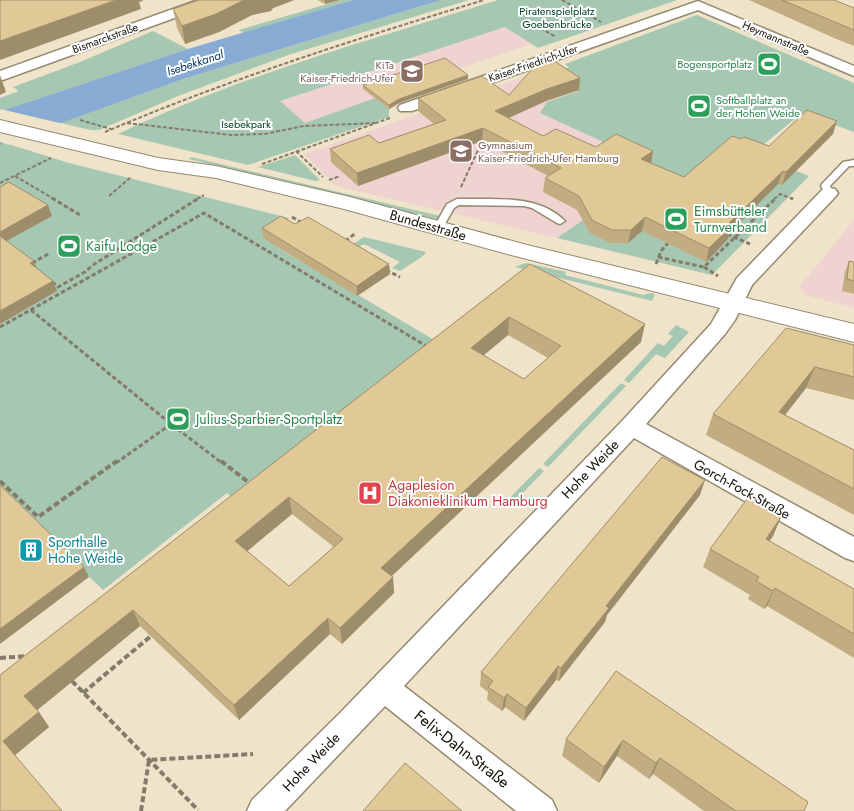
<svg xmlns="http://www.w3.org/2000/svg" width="854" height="811" font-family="Jost,sans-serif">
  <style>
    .education { fill: #eed3d0 }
    .green { fill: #a6c7b1 }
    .water { fill: #88abd4 }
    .pier { fill: #efe3c9 }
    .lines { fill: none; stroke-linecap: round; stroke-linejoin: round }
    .lane-casing { stroke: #948971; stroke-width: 3 }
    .street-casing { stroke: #948971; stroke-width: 3 }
    .secondary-casing { stroke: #948971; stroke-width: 2 }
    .path-far2 { stroke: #847c6a; stroke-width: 2; stroke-dasharray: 4 2; stroke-linecap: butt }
    .path-far1 { stroke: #847c6a; stroke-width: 3; stroke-dasharray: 4.5 2.5; stroke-linecap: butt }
    .path { stroke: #847c6a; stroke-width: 4; stroke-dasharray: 6 3; stroke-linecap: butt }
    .lane { fill: #fff; fill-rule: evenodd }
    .street { fill: #fff; fill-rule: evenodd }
    .secondary { fill: #fff; fill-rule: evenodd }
    .wall { fill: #c2ad82; fill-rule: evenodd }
    .shaded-wall { fill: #9e8d6a }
    .building { fill: #e1c997; stroke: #9e8d6a; fill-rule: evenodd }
    .labels { text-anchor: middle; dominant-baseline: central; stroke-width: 4; stroke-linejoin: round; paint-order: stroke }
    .far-park-label { font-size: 11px; fill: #024325; stroke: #fff }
    .far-street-label { font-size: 11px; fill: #161108; stroke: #fff }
    .far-leisure-label { font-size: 11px; fill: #27864d; stroke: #fff; text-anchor: end }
    .far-education-label { font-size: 11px; fill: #785e54; stroke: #fff; text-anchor: end }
    .far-water-label { font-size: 12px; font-style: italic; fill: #033769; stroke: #fff }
    .leisure-label { font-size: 14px; fill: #27864d; stroke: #fff; text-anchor: start }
    .street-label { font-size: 14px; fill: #161108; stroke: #fff }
    .health-label { font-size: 14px; fill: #be3a42; stroke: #fff; text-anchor: start }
    .culture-label { font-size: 14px; fill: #0d838f; stroke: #fff; text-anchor: start }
    .near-street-label { font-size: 16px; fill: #161108; stroke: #fff }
  </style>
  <rect width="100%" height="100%" fill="#efe3c9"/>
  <g class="education">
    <path d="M 505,26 L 532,44 L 401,88 L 416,100 L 389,109 L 375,98 L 305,123 L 279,101 Z"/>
    <path d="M 546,69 L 579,90 L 547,102 L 540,113 L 614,147 L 619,195 L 557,238 L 336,186 L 304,154 Z"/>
    <path d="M 854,220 L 854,308 L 805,295 L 801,290 L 800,286 Z"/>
  </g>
  <g class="green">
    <path d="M 341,0 L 353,0 L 243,33 L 239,30 Z"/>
    <path d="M 441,0 L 469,0 L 288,55 L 178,96 L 99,130 L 91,130 L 60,123 L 183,79 Z"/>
    <path d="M 498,0 L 677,0 L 538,48 L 505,27 L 280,101 L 305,123 L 375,98 L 389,109 L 389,117 L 248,165 L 118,134 C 239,76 370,40 498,0 Z"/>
    <path d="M 697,15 L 854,83 L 854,132 L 802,113 L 752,154 L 809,176 L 712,275 L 557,238 L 619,195 L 614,147 L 540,113 L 547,102 L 578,91 L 564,69 L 569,67 L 565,64 Z"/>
    <path d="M 153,31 L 188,49 L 4,110 L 0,109 L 0,98 L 19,91 L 13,87 L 80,62 Z"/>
    <path d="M 5,143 L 69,163 L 289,218 L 287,221 L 309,227 L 277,247 L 446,347 L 244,507 L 227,493 L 103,590 L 0,490 L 0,145 Z"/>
    <path d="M 295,155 L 320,180 L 315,181 L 258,167 Z"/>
    <path d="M 191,157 L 440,216 L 437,219 L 189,159 Z"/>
    <path d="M 364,237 L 426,252 L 423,256 L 400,271 L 392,268 L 400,262 L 364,244 L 355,249 L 350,246 Z"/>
    <path d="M 526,263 L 566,272 L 565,275 L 643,295 L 651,293 L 655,294 L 652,301 L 515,267 Z"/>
    <path d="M 676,325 L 689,332 L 665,358 L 656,354 L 629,383 L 624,380 L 658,343 L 664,346 L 673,336 L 668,334 Z"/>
    <path d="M 621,383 L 626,386 L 548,467 L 543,464 Z"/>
    <path d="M 539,468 L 544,471 L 508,508 L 503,505 Z"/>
  </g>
  <path class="water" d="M 353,0 L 441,0 L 183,79 L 0,145 L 0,109 L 4,110 L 188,49 Z"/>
  <path class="pier" d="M 0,109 L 64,124 L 9,145 L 0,142 Z"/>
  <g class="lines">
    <g class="lane-casing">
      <g id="lane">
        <path d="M 854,160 L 854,166 L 849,166 L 830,186 L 833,193 L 832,195 L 826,195 L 821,186 L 822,184 L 843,162 Z"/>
        <path d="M 457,199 C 493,200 537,193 565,221 L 560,224 L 557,223 L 532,208 L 524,206 L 459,205 L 454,208 L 442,229 L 436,229 L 434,227 L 447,204 Z"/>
      </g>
    </g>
    <g class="street-casing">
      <g id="street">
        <path d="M 198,0 L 218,0 L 216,3 L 0,81 L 0,71 Z"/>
        <path d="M 698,1 L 854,66 L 854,76 L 698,10 L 412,111 L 400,111 L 398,108 L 400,105 Z"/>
        <path d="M 829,188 L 835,189 L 838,193 L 835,197 L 752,285 L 735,320 L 725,334 L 646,424 L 854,537 L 854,561 L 845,558 L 634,438 L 404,686 L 552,800 L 557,811 L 516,811 L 385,706 L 285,811 L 247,811 L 252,800 L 341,712 L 623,420 L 711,324 L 737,278 L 823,189 Z"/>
      </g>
    </g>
    <g class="secondary-casing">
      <path id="secondary" d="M 0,120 L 158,158 L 216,166 L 350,197 L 527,245 L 854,324 L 854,342 L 515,256 L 344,209 L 216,178 L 158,170 L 0,132 Z"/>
    </g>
    <g class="path-far2">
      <path d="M 562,0 L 601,22"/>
      <path d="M 525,19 L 556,37"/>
      <path d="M 80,120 L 111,129"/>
      <path d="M 127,123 L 231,135 L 264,134 L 304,126 L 375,123"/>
      <path d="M 105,132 C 229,79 356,39 484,0"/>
      <path d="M 296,151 L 323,177"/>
      <path d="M 262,164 L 390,118"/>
      <path d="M 15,176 L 54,199"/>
      <path d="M 329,180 L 340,176"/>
      <path d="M 0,183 L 51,158"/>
      <path d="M 461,187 L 479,148 L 477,143"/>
      <path d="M 109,196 L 131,177"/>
      <path d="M 197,199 L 204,195"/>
      <path d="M 774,199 L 780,194 L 793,199"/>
    </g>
    <g class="path-far1">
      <path d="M 52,198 L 80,215"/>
      <path d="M 791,198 L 793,199"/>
      <path d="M 292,217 L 302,223"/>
      <path d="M 727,234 L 750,244"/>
      <path d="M 345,241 L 356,233"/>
      <path d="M 658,257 L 704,267 L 776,198"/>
      <path d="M 32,263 L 50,253"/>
      <path d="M 656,264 L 661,251 L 668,243"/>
      <path d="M 704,267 L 718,276"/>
      <path d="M 386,270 L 400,277"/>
      <path d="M 52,282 L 58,287 L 85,272 L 93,265 L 199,198"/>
      <path d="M 31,310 L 171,424 L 222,463"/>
      <path d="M 0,327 L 204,213 L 428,347"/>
      <path d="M 116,463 L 171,424"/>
    </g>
    <g class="path">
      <path d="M 221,461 L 252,485"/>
      <path d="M 0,481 L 38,517 L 117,461"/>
      <path d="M 0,658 L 28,656"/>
      <path d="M 72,681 L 198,810"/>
      <path d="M 83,693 L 151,636"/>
      <path d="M 141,811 L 149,760 L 253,754"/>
    </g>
    <use href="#lane" class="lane"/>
    <use href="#street" class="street"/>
    <use href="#secondary" class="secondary"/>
  </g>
  <g class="wall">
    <path d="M 199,0 L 294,0 L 273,8 L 271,11 L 252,15 L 219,32 L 185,44 L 177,28 L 173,9 Z"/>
    <path d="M 318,0 L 340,0 L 325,4 Z"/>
    <path d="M 749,0 L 834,0 L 854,8 L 854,46 L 834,38 Z"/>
    <path d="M 580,78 L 579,90 L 546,101 L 508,118 L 543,136 L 596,147 L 653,151 L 651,163 L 684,177 L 741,139 L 769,146 L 833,134 L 782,185 L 778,184 L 731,231 L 728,239 L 706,262 L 642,231 L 628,243 L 610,243 L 590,233 L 577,210 L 543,192 L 545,178 L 548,176 L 482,141 L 358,186 L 331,162 L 330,149 L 379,143 L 434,124 L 418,111 L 418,98 L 509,95 Z"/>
    <path d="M 468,79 L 399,103 L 389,109 L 363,89 L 363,85 Z"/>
    <path d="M 295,224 L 389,264 L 390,274 L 357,296 L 263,238 L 262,228 Z"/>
    <path d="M 849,261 L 854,262 L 854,294 L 842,291 L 845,272 Z"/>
    <path d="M 530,264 L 641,342 L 392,576 L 393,577 L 394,593 L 342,644 L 330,634 L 239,720 L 140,626 L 37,710 L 49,727 L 15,755 L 0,811 L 0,675 ZM 508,335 L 548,358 L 524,379 L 483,355 ZM 292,514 L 334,547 L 289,586 L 247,551 Z"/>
    <path d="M 854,345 L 854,400 L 806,388 L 785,415 L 854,450 L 854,515 L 706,435 L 713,414 Z"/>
    <path d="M 700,495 L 607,615 L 605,622 L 559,681 L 556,680 L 524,721 L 505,707 L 502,711 L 487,700 L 488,692 L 480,686 L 481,672 Z"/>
    <path d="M 781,517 L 773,536 L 769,541 L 854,589 L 854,658 L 767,606 L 764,609 L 748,599 L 750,595 L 703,567 L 710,549 Z"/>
    <path d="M 616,671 L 804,811 L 704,811 L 653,774 L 649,779 L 617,756 L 599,783 L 562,756 L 566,739 Z"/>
  </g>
  <g class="shaded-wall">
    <path d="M 116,0 L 142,0 L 143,1 L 139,2 L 141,9 L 0,60 L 0,41 Z"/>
    <path d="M 244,0 L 294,0 L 273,8 L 271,11 L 252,15 L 219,32 L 185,44 L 182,26 Z"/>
    <path d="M 325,0 L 340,0 L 325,4 Z"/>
    <path d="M 0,75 L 6,92 L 0,95 Z"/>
    <path d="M 468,75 L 468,79 L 399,103 L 389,109 L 389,105 L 399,99 Z"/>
    <path d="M 580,78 L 579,90 L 546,101 L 495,124 L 495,111 L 547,89 Z"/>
    <path d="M 837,121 L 833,134 L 782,185 L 786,172 Z"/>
    <path d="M 483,128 L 482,141 L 358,186 L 357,173 Z"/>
    <path d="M 653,151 L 651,164 L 641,159 Z"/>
    <path d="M 783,171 L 778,184 L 731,231 L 728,239 L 706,262 L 709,248 L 728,224 Z"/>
    <path d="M 48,205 L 52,216 L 1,244 L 0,241 L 0,232 Z"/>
    <path d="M 645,217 L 642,231 L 628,243 L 631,230 Z"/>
    <path d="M 34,261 L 38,272 L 30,263 Z"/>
    <path d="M 389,264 L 390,274 L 357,296 L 357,286 Z"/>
    <path d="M 53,281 L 57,291 L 0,324 L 0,311 Z"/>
    <path d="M 509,317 L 508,335 L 471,366 L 471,348 Z"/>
    <path d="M 645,324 L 641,342 L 382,585 L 381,568 Z"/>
    <path d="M 815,367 L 806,388 L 771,433 L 779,412 Z"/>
    <path d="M 705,480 L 700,495 L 607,615 L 605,622 L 559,681 L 561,668 L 606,606 Z"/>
    <path d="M 289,497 L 292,514 L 239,558 L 235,541 Z"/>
    <path d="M 781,517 L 773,536 L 758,558 L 766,539 Z"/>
    <path d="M 84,567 L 89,577 L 0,644 L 0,629 Z"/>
    <path d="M 393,577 L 394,593 L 342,644 L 340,628 Z"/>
    <path d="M 775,588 L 767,606 L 764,609 L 773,591 Z"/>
    <path d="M 133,610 L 140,626 L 35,712 L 24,696 Z"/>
    <path d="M 328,618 L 330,634 L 239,720 L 234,705 Z"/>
    <path d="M 558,666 L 556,680 L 524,721 L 526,708 Z"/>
    <path d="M 507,694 L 505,707 L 502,711 L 504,698 Z"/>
    <path d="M 39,712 L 49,727 L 14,756 L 3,741 Z"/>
    <path d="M 623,740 L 617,756 L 599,783 L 604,767 Z"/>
    <path d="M 660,758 L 653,774 L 649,779 L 656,763 Z"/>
  </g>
  <g class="building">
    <path d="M 0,0 L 116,0 L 0,41 Z"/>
    <path d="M 199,0 L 244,0 L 216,14 L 182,26 L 173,9 Z"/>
    <path d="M 782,0 L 834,0 L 854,8 L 854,30 Z"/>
    <path d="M 445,58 L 468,75 L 399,99 L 389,105 L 363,85 Z"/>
    <path d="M 553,60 L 580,78 L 547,89 L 495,111 L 543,136 L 556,129 L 596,147 L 616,134 L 653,151 L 641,159 L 684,177 L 732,136 L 741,139 L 744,137 L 769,146 L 807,110 L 837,121 L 786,172 L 783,171 L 728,224 L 732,226 L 709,248 L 645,217 L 631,230 L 612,230 L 592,220 L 579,196 L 545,178 L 561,168 L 483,128 L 357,173 L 330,149 L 369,135 L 379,143 L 446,120 L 418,98 L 482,76 L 509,95 L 533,68 Z"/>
    <path d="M 9,182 L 48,205 L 0,232 L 0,187 Z"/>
    <path d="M 281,216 L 295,224 L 308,217 L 389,264 L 357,286 L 262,228 Z"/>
    <path d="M 0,236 L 34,261 L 30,263 L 53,281 L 0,311 Z"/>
    <path d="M 849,261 L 854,262 L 854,281 L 847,279 Z"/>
    <path d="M 530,264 L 645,324 L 381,568 L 393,577 L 340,628 L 328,618 L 234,705 L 133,610 L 24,696 L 39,712 L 3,741 L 62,811 L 0,811 L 0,675 ZM 509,317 L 561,346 L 524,379 L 471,348 ZM 289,497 L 343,539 L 289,586 L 235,541 Z"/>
    <path d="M 786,328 L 854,345 L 854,377 L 815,367 L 779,412 L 854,450 L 854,489 L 713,414 Z"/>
    <path d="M 662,457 L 705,480 L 606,606 L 609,608 L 561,668 L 558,666 L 526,708 L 507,694 L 504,698 L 488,687 L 493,681 L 481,672 Z"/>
    <path d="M 0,485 L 84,567 L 0,629 Z"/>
    <path d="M 747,499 L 781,517 L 766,539 L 854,589 L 854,634 L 775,588 L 773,591 L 756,581 L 759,577 L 710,549 Z"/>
    <path d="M 616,671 L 808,802 L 804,811 L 736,811 L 660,758 L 656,763 L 623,740 L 604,767 L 566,739 Z"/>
    <path d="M 405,763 L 462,811 L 363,811 Z"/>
  </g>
  <defs>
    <g id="stadium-square" transform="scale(1.25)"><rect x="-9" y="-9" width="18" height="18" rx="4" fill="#2e9e5b" stroke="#fff"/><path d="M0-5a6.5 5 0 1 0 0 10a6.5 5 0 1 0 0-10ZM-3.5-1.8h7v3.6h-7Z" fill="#fff"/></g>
    <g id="school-square" transform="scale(1.25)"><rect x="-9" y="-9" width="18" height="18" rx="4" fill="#8d6e63" stroke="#fff"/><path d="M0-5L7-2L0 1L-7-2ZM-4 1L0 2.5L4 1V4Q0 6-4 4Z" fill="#fff"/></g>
    <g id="hospital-square" transform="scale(1.25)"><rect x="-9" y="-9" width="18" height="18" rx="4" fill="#e0444e" stroke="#fff"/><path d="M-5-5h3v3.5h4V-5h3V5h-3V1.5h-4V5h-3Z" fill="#fff"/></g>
    <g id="building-square" transform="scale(1.25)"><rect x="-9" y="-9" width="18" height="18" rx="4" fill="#0f9aa8" stroke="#fff"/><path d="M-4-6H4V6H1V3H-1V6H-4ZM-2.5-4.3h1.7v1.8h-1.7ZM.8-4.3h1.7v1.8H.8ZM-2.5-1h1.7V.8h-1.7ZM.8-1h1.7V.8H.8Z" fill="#fff"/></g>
  </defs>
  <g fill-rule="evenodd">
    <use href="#stadium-square" x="769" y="64"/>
    <use href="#school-square" x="412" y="71"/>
    <use href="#stadium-square" x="699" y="106"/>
    <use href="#school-square" x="461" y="151"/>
    <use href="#stadium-square" x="676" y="219"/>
    <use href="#stadium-square" x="69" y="246"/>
    <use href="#stadium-square" x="178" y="419"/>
    <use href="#hospital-square" x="370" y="493"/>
    <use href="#building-square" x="31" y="550"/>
  </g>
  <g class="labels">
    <g class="far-park-label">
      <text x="557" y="11">Piratenspielplatz<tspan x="557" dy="13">Goebenbrücke</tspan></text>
      <text x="246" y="124">Isebekpark</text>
    </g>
    <g class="far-street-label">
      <text transform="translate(105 38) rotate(-20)">Bismarckstraße</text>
      <text transform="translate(776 38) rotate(23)">Heymannstraße</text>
      <text transform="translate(533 63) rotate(-19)">Kaiser-Friedrich-Ufer</text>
    </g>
    <g class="far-leisure-label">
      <text x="752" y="64">Bogensportplatz</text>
      <text x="716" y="100" text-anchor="start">Softballplatz an<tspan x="716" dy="13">der Hohen Weide</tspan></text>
    </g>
    <g class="far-education-label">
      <text x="394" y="65">KiTa<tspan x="394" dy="13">Kaiser-Friedrich-Ufer</tspan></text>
      <text x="478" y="145" text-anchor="start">Gymnasium<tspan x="478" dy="13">Kaiser-Friedrich-Ufer Hamburg</tspan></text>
    </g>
    <g class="far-water-label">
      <text transform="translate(195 63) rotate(-18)">Isebekkanal</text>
    </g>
    <g class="leisure-label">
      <text x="694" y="211">Eimsbütteler<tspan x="694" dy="16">Turnverband</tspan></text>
      <text x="86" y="246">Kaifu Lodge</text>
      <text x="196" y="419">Julius-Sparbier-Sportplatz</text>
    </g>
    <g class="street-label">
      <text transform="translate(428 225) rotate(16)">Bundesstraße</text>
      <text transform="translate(590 469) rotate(-46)">Hohe Weide</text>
      <text transform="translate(742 489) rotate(29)">Gorch-Fock-Straße</text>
      <text transform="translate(311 762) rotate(-46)">Hohe Weide</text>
    </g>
    <g class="health-label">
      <text x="388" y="485">Agaplesion<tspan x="388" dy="16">Diakonieklinikum Hamburg</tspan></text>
    </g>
    <g class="culture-label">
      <text x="48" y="542">Sporthalle<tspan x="48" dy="16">Hohe Weide</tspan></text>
    </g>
    <g class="near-street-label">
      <text transform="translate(462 749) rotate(38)">Felix-Dahn-Straße</text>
    </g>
  </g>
</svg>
